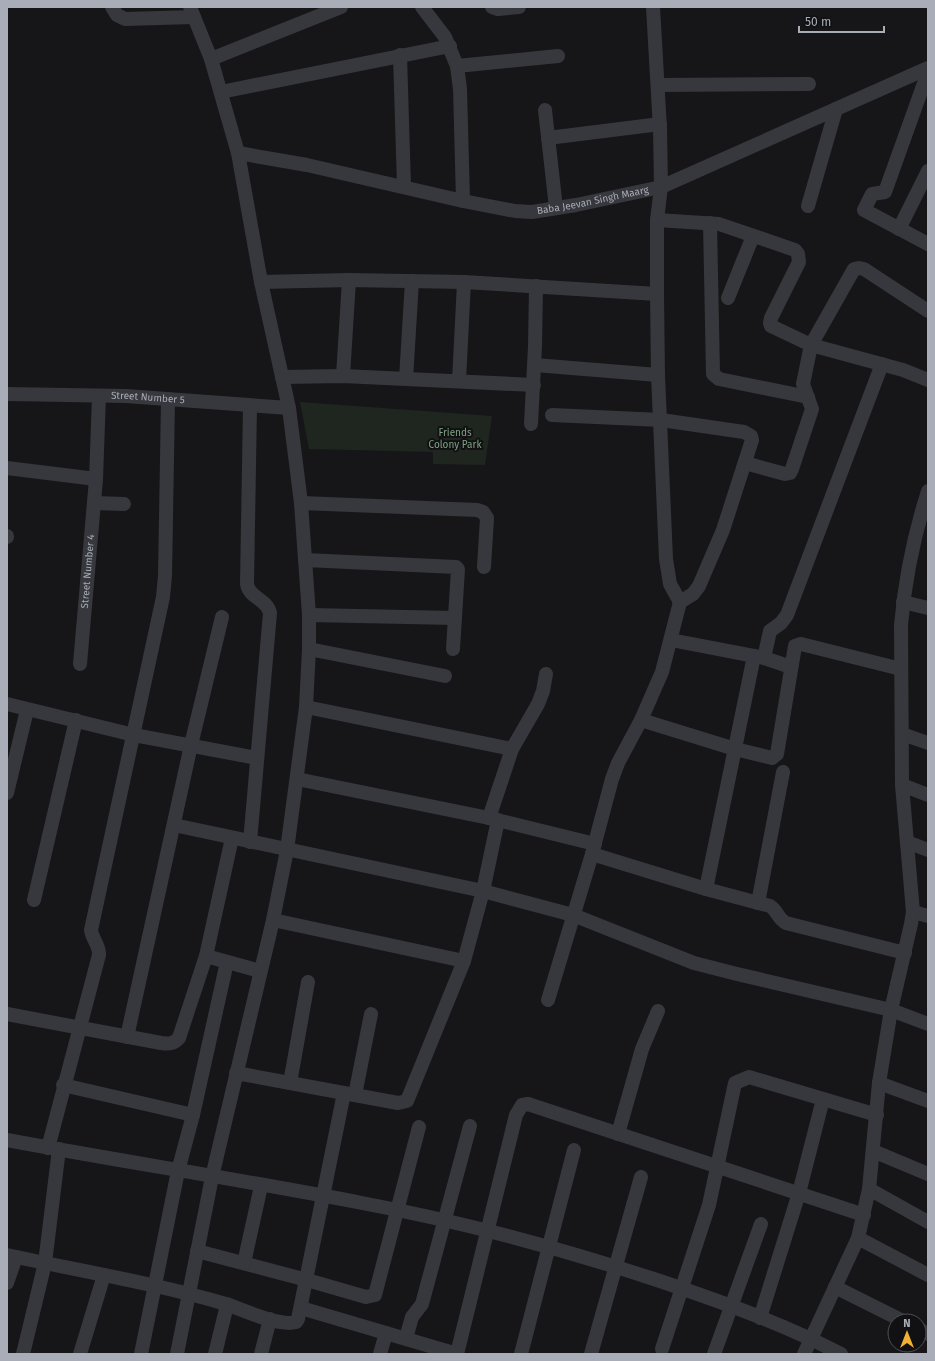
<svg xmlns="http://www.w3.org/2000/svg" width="935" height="1361" font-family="'Fira Sans',sans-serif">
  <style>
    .green { fill: #1e261f }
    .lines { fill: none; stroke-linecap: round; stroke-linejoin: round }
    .minor { stroke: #37383d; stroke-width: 14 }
    .labels { text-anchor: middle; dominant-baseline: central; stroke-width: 4; stroke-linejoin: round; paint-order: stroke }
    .street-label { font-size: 10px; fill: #a8adb8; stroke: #111113 }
    .park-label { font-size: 10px; fill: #7fa381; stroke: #111113 }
  </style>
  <rect width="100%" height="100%" fill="#161618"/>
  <path class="green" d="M 300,402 L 492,416 L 485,465 L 433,464 L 433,452 L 309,449 Z"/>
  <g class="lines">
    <g class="minor">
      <path d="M 112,7 L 117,15 L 125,19 L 194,17"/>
      <path d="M 422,7 L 445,37 L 457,66 L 460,89 L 463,201"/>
      <path d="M 492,7 L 498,9 L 519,7"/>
      <path d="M 653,7 L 660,129 L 661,187 L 657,220 L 657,294 L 658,375 L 666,559 L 670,584 L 680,602"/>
      <path d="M 400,55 L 404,186"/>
      <path d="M 211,59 L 341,7"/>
      <path d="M 457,66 L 558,56"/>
      <path d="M 928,72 L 885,192 L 872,194 L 864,210 L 928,244"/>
      <path d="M 658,85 L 809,84"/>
      <path d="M 221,92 L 450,46"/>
      <path d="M 545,110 L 556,208"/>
      <path d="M 548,138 L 660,124"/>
      <path id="s1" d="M 238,153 L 307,165 L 463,201 L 515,211 L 532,212 L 576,205 L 661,187 L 928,68"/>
      <path d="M 808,206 L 836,109"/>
      <path d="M 657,220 L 719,224 L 795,250 L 798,254 L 799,262 L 771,318 L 770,323 L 771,326 L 811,345 L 903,370 L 928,380"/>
      <path d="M 710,223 L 713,374 L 719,379 L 808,397"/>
      <path d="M 899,229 L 928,171"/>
      <path d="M 261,282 L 349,280 L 464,282 L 657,294"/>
      <path d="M 728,298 L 753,236"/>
      <path d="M 535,365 L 658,375"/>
      <path d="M 343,376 L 349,280"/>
      <path d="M 282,377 L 343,376 L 534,385"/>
      <path d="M 406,379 L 412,281"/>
      <path d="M 459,381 L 464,282"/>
      <path id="s2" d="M 7,394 L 126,396 L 289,408"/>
      <path d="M 250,406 L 247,584 C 249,598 267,599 270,613 L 250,842"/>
      <path d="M 531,424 L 535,346 L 536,286"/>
      <path d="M 745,463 L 785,474 L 790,473 L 792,469 L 812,409 L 803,384 L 811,345 L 854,269 L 859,268 L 864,269 L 928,311"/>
      <path d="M 7,468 L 96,479"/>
      <path d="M 94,503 L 124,504"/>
      <path d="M 301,503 L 477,510 L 483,512 L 487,518 L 484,567"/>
      <path d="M 7,537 L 7,536"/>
      <path d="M 305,560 L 456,567 L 458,569 L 453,649"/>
      <path d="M 903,602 L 928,608"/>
      <path d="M 309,615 L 455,618"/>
      <path d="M 671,640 L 764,658 L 791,667"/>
      <path d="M 309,649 L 445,676"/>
      <path d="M 764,658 L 770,631 L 781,623 L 787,615 L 882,364"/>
      <path id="s3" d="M 80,664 L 96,479 L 99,396"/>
      <path d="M 7,704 L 134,735 L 257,758"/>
      <path d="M 306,707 L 512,749"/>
      <path d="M 641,720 L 735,749 L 772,758 L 777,754 L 795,646 L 801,644 L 901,669"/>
      <path d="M 902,734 L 928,743"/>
      <path d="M 297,779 L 489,818 L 595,844"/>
      <path d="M 902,785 L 928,795"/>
      <path d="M 7,793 L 27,710"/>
      <path d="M 489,818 L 512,749 L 538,704 L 543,691 L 546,674"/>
      <path d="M 174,825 L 483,891 L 573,915 L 694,963 L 737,974 L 891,1010 L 928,1024"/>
      <path d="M 907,842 L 928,850"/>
      <path d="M 592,854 L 706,889 L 770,906 C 777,910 778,919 786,923 L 905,953"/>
      <path d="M 706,889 L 754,656"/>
      <path d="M 34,900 L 76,720"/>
      <path d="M 758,903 L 783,772"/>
      <path d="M 913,912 L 928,916"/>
      <path d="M 273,920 L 464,961"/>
      <path d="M 206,956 L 260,971"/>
      <path d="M 548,1000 L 592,854 L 612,779 L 618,763 L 641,720 L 662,672 L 680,602 L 693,594 L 699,586 L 723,530 L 752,440 L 751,436 L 744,432 L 661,420 L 552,415"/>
      <path d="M 7,1014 L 161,1043 C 169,1044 174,1044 179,1038 L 206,956 L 232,838"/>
      <path d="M 127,1037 L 191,745 L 222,617"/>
      <path d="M 236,1073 L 398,1103 L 407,1101 L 464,961 L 483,891 L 498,820"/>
      <path d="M 290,1083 L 308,982"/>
      <path d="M 879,1083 L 928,1101"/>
      <path d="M 63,1085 L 193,1115"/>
      <path d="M 355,1095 L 371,1014"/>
      <path d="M 618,1134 L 642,1049 L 658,1011"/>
      <path d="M 7,1140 C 125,1162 244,1180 362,1203 C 463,1222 563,1249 660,1281 C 722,1302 784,1324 841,1354"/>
      <path d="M 48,1148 L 99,955 C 100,946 92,939 91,930 L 163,597 L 165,576 L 168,399"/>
      <path d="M 873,1151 L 928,1174"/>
      <path d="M 869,1189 L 928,1222"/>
      <path d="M 858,1238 L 928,1275"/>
      <path d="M 197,1251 L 307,1280 L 366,1297 L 375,1295 L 419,1127"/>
      <path d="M 7,1255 C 81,1271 154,1283 226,1304 C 244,1310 279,1327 296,1322 L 298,1319 L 344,1093"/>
      <path d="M 244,1263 L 261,1186"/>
      <path d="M 7,1283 L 16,1257"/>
      <path d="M 835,1287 L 903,1321"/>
      <path d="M 301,1308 L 457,1354"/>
      <path d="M 760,1318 L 799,1193 L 823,1099"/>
      <path d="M 919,1329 L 928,1334"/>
      <path d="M 406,1338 L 412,1317 L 422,1304 L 470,1126"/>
      <path d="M 662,1349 L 709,1205 L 735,1083 L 749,1077 L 877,1115"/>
      <path d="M 23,1354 L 45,1263 L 59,1149"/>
      <path d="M 80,1354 L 104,1275"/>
      <path d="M 141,1354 L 178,1171 L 193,1115 L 227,962"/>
      <path d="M 177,1354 L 212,1177 L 273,920 L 287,850 L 306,707 L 309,649 L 309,615 L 301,503 L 289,408 L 261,282 L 238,153 L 211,59 L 190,7"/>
      <path d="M 215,1354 L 227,1305"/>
      <path d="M 261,1354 L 270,1319"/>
      <path d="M 380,1354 L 386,1333"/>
      <path d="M 457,1354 L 516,1115 L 522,1105 L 528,1104 L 864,1215"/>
      <path d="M 521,1354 L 574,1150"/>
      <path d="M 591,1354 L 641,1177"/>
      <path d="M 714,1354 L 761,1224"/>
      <path d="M 804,1354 L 858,1238 L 869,1189 L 879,1083 L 891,1010 L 911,924 L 913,912 L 902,785 L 901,625 C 905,579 914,535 928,491"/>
    </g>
  </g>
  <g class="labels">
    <g class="street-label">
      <text stroke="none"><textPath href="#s1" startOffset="362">Baba Jeevan Singh Maarg</textPath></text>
      <text stroke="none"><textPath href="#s2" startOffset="141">Street Number 5</textPath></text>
      <text stroke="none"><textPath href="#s3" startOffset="93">Street Number 4</textPath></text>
    </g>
    <g class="park-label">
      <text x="455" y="433">Friends<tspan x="455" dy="12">Colony Park</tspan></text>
    </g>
  </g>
  <rect width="935" height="1361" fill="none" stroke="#a8adb8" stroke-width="16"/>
  <g transform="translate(907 1333)"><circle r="19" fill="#111113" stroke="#4d4f55"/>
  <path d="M0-3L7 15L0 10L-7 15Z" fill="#f2b134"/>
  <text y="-6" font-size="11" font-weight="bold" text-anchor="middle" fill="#a8adb8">N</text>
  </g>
  <path d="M799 26v6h85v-6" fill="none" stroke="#a8adb8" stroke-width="2"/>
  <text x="805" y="26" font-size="12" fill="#a8adb8" stroke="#111113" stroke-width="3" paint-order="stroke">50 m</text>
</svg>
